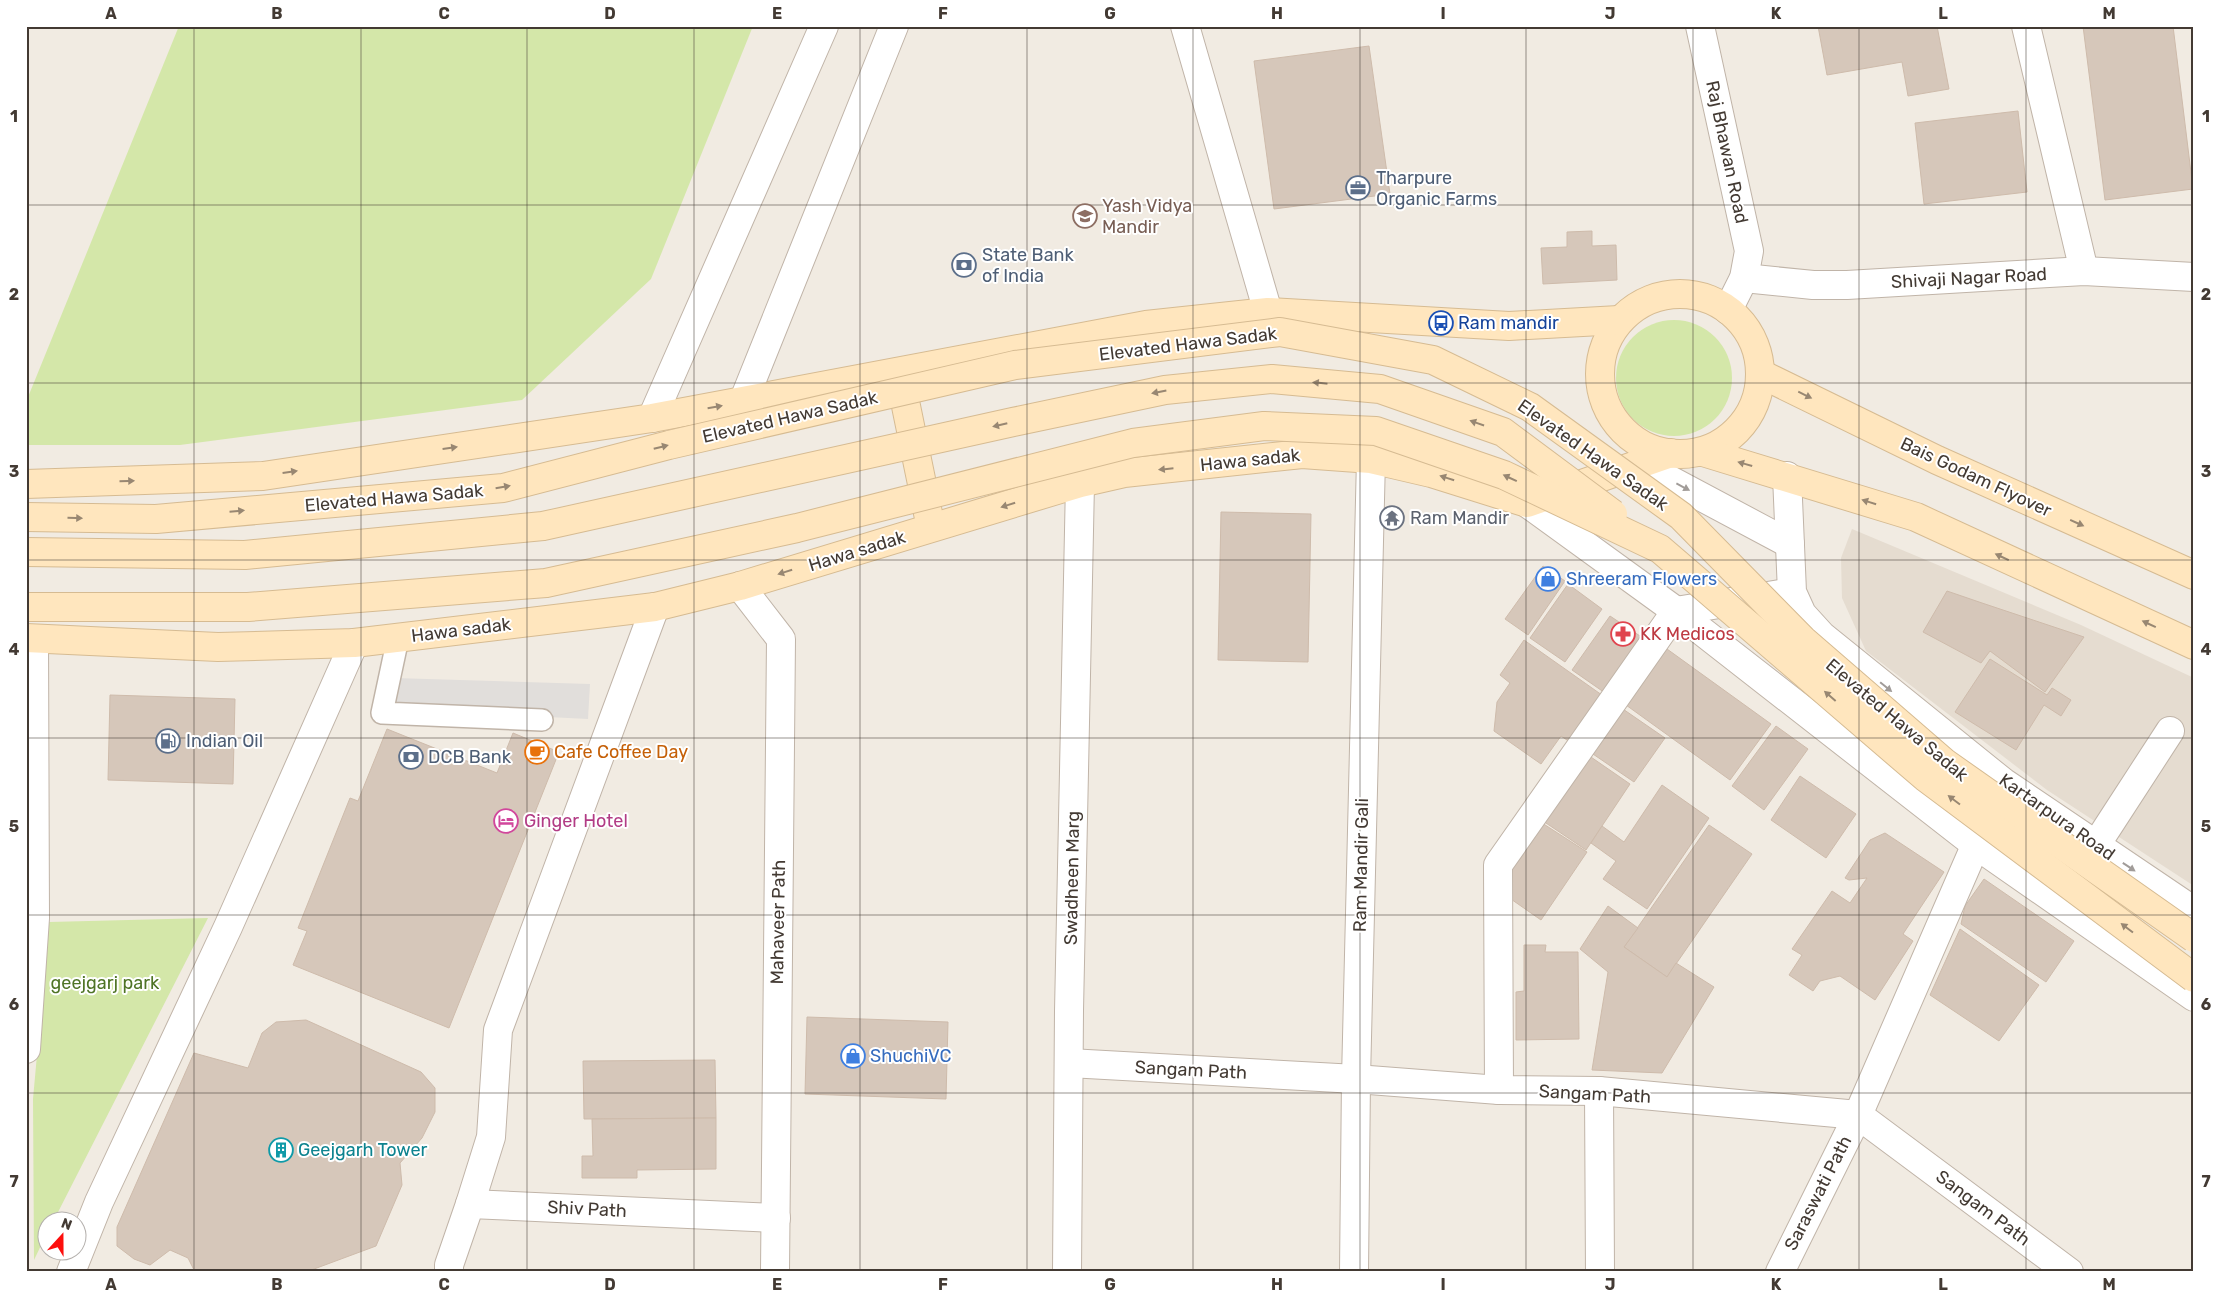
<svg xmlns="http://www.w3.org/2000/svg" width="2220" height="1298" font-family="Rubik,sans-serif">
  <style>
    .residential { fill: #e5dcd0 }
    .green { fill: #d4e7a9 }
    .parking { fill: #e1dedb }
    .building { fill: #d6c7ba; stroke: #cebbab }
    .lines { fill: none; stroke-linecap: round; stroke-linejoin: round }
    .service-casing { stroke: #c0b4a8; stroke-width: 24 }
    .minor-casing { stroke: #c0b4a8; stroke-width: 30 }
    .tertiary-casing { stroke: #c0b4a8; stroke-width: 30 }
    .secondary-casing { stroke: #d6bb92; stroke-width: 30 }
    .service { stroke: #fff; stroke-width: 21 }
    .minor { stroke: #fff; stroke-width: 28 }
    .tertiary { stroke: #fff; stroke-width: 28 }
    .secondary { stroke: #ffe6be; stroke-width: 28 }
    .secondary-bridge-casing { stroke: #d6bb92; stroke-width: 30; stroke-linecap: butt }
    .secondary-bridge { stroke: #ffe6be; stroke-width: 28 }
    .oneway { fill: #988772 }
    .oneway2 { fill: #a19c99 }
    .grid { fill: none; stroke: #433a33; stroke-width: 1; stroke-opacity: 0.55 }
    .labels { text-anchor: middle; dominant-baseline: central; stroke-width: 4; stroke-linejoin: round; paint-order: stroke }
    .street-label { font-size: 18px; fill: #433a33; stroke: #fff }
    .service-label { font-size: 18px; fill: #4e5e75; stroke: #fff; text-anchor: start }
    .education-label { font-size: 18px; fill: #785e54; stroke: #fff; text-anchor: start }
    .transit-label { font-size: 18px; fill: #164399; stroke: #fff; text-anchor: start }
    .worship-label { font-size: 18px; fill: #5b616d; stroke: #fff; text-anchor: start }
    .shop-label { font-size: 18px; fill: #366cbe; stroke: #fff; text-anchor: start }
    .health-label { font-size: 18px; fill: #be3a42; stroke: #fff; text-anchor: start }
    .food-label { font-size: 18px; fill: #c56008; stroke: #fff; text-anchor: start }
    .hotel-label { font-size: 18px; fill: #b23c85; stroke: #fff; text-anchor: start }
    .park-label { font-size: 18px; fill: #4f7426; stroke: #fff }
    .culture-label { font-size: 18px; fill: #0d838f; stroke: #fff; text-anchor: start }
    .neatline { fill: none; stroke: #433a33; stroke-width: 2 }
    .grid-label { font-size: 16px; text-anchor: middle; font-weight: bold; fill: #433a33 }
  </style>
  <rect width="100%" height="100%" fill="#f1ebe2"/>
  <path class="residential" d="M 1852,529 L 2081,625 L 2194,678 L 2194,886 L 2047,790 L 1866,651 L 1842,598 L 1841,558 Z"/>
  <g class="green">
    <path d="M 179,26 L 753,26 L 651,279 L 522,400 L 180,445 L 26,445 L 26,402 Z"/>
    <circle cx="1674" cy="378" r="58"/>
    <path d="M 208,918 L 54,1220 L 48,1220 L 47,1233 L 34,1260 L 33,1099 L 49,922 Z"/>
  </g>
  <path class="parking" d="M 394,678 L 590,684 L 588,719 L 394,709 Z"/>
  <g class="building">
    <path d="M 1818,26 L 1937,26 L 1949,89 L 1908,96 L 1902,62 L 1827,75 Z"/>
    <path d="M 2083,26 L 2173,26 L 2193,189 L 2105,200 Z"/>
    <path d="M 1369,46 L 1390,194 L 1274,209 L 1254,61 Z"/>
    <path d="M 2018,111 L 2027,192 L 1924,204 L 1915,123 Z"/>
    <path d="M 1592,231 L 1592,246 L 1616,245 L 1617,280 L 1543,284 L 1541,248 L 1567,247 L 1567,232 Z"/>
    <path d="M 1221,512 L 1311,514 L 1308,662 L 1218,660 Z"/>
    <path d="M 1543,566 L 1565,581 L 1528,635 L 1505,619 Z"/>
    <path d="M 1568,584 L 1602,609 L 1565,662 L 1530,638 Z"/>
    <path d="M 1947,591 L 1982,603 L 2084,637 L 2045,692 L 1990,651 L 1981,663 L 1923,632 Z"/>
    <path d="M 1610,616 L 1646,640 L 1608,695 L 1572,670 Z"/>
    <path d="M 1524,640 L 1609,700 L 1576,746 L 1561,736 L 1541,764 L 1494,731 L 1497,702 L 1510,683 L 1500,675 Z"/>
    <path d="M 1667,649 L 1771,724 L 1730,780 L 1626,705 Z"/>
    <path d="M 1990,659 L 2047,695 L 2052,688 L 2071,700 L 2061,716 L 2044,705 L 2016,750 L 1955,712 Z"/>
    <path d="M 110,695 L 235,699 L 233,784 L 108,780 Z"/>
    <path d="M 1620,707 L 1665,738 L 1634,782 L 1590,752 Z"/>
    <path d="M 1776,726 L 1808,749 L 1764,810 L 1732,786 Z"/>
    <path d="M 387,729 L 497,773 L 513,733 L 559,752 L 449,1028 L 293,965 L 307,931 L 298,928 L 350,798 L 358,801 Z"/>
    <path d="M 1588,755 L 1630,784 L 1586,850 L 1543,821 Z"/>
    <path d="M 1800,776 L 1856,814 L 1826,858 L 1771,820 Z"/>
    <path d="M 1662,785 L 1709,818 L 1647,909 L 1603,879 L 1616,861 L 1591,843 L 1602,826 L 1624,842 Z"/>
    <path d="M 1539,821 L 1587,852 L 1541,920 L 1508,897 L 1509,865 Z"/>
    <path d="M 1709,825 L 1752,854 L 1667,977 L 1624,947 Z"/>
    <path d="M 1885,833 L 1944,872 L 1903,934 L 1913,941 L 1875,1000 L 1840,976 L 1820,981 L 1813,991 L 1789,975 L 1802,955 L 1792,949 L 1832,891 L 1850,903 L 1867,878 L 1849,880 L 1845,878 L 1870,840 Z"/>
    <path d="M 1984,879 L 2074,941 L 2046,982 L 1961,924 L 1965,906 Z"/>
    <path d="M 1608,906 L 1638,928 L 1624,947 L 1667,977 L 1676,963 L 1714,987 L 1662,1073 L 1592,1070 L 1608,972 L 1580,949 Z"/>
    <path d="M 1960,929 L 2039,985 L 1999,1041 L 1930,995 Z"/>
    <path d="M 1524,945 L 1546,945 L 1545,952 L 1578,952 L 1579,1039 L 1516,1040 L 1516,992 L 1524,991 Z"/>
    <path d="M 807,1017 L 948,1022 L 946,1099 L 805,1094 Z"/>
    <path d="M 306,1020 L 421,1072 L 435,1088 L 435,1112 L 422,1138 L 400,1163 L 402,1185 L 376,1246 L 306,1272 L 195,1272 L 188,1258 L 170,1250 L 150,1265 L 134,1259 L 117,1246 L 117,1227 L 194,1053 L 248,1068 L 262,1033 L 276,1022 Z"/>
    <path d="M 715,1060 L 716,1118 L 584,1119 L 583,1061 Z"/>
    <path d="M 716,1118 L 716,1169 L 637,1170 L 637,1178 L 582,1178 L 582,1156 L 593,1156 L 592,1119 Z"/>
  </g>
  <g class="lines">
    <g class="service-casing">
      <path id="service" d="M 398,638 L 382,713 L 542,720"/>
    </g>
    <g class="minor-casing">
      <g id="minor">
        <path d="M 1185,26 L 1268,312"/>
        <path d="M 2026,26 L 2084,271"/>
        <path d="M 1744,278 L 1813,285 L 1847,285 L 2084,271 L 2194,277"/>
        <path d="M 743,402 L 894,26"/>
        <path d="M 652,418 L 824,26"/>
        <path d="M 1527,503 L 1676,611 L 1976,845 L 2194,997"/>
        <path d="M 740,586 L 781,639 L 775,1272"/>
        <path d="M 2096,845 L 2170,731"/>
        <path d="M 26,1049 L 35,918 L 34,639"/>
        <path d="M 1069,1063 L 1356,1079 L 1499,1090 L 1599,1091 L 1858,1115 L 2069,1272"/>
        <path d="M 1499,1090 L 1498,865 L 1676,611 L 1780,594"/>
        <path d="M 1599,1091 L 1600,1272"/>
        <path d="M 470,1204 L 491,1137 L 498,1030 L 655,607"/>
        <path d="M 71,1272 L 99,1202 L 228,927 L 354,643"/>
        <path d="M 449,1272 L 449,1265 L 470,1204 L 776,1218"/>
        <path d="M 1067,1272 L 1069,1011 L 1080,483"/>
        <path d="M 1354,1272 L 1356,1079 L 1371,459"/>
        <path d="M 1780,1272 L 1858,1115 L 1983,828"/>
      </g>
    </g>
    <g class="tertiary-casing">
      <g id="tertiary">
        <path d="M 1700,26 L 1749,251 L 1744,278 L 1728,310"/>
        <path d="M 1640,464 L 1790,544"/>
        <path d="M 1787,476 L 1792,592 L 1802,614 L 1822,636 L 2003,782 L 2194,911"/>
      </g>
    </g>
    <g class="secondary-casing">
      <g id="secondary">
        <circle cx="1680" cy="374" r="80"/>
        <path d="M 899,372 L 929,518"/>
        <path d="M 1761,374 L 1937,460 L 2194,575"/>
        <path d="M 1703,452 L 1916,517 L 2194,645"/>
        <path d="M 26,484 L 263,476 L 652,418 L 1146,325 L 1268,312 L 1509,326 L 1619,320"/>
        <path d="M 26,638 L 218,647 L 354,643 L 655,607 L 740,586 L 1080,483 L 1124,473 L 1302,454 L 1371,459 L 1431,473 L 1527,503 L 1671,453"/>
      </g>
    </g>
    <use href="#service" class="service"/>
    <use href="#minor" class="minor"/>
    <use href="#tertiary" class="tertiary"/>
    <use href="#secondary" class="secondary"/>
    <g class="secondary-bridge-casing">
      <g id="secondary-bridge">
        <path d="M 26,517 L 156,519 L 503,488 L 669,445 L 1015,365 L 1280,332 L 1433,360 L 1530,407 L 1681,516 L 1803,640 L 1945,763 L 2194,938"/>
        <path d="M 26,552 L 245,555 L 543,526 L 1013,422 L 1165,390 L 1272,379 L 1380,389 L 1503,432 L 1613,514"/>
        <path d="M 26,607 L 248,607 L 546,583 L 797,528 L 1133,443 L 1264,426 L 1376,431 L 1504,475 L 1660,549 L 1925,777 L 2194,978"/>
      </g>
    </g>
    <use href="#secondary-bridge" class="secondary-bridge"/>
  </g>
  <defs><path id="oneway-solid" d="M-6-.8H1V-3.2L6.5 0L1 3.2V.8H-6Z" transform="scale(1.25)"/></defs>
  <g class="oneway">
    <use href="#oneway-solid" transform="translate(1320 383) rotate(-174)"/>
    <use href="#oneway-solid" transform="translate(1159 392) rotate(169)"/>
    <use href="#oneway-solid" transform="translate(1805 395) rotate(26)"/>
    <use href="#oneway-solid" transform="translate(715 407) rotate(-10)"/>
    <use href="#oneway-solid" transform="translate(1477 423) rotate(-161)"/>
    <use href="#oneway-solid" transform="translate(1000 425) rotate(167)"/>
    <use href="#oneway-solid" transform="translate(661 447) rotate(-14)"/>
    <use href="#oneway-solid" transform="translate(450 448) rotate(-8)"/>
    <use href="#oneway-solid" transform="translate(1745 464) rotate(-164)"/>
    <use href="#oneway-solid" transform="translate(1166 469) rotate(174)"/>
    <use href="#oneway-solid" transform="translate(290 472) rotate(-8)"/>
    <use href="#oneway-solid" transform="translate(1447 478) rotate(-163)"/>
    <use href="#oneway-solid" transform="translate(1510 478) rotate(-155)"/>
    <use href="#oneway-solid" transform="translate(127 481) rotate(-2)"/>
    <use href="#oneway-solid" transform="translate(503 487) rotate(-10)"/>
    <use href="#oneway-solid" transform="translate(1869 502) rotate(-162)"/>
    <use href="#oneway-solid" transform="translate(1008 505) rotate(163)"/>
    <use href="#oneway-solid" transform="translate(237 511) rotate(-5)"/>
    <use href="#oneway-solid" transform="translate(75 518) rotate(1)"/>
    <use href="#oneway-solid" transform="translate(2077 523) rotate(24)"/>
    <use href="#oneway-solid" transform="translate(2002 557) rotate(-155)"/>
    <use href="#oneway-solid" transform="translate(785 572) rotate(163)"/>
    <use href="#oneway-solid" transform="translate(2149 624) rotate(-155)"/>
    <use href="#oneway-solid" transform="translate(1830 696) rotate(-139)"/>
    <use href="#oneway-solid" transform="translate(1954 800) rotate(-143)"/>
    <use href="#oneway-solid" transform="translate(2127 928) rotate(-143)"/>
  </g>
  <g class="oneway2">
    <use href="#oneway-solid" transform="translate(1683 487) rotate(28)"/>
    <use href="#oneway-solid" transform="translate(1886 687) rotate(39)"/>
    <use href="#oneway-solid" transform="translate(2129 867) rotate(34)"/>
  </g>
  <path class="grid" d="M 194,26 L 194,1272M 361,26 L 361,1272M 527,26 L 527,1272M 694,26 L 694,1272M 860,26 L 860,1272M 1027,26 L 1027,1272M 1193,26 L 1193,1272M 1360,26 L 1360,1272M 1526,26 L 1526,1272M 1693,26 L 1693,1272M 1859,26 L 1859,1272M 2026,26 L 2026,1272M 26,205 L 2194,205M 26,383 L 2194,383M 26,560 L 2194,560M 26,738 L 2194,738M 26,915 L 2194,915M 26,1093 L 2194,1093"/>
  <defs>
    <g id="office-ring" transform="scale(1.25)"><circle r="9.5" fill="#fff" stroke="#5c6f8a" stroke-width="1.5"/><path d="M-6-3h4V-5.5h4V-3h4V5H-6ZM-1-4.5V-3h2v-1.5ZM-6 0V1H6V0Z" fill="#5c6f8a"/></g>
    <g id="school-ring" transform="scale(1.25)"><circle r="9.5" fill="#fff" stroke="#8d6e63" stroke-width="1.5"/><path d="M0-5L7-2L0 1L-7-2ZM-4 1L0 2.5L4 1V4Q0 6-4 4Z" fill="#8d6e63"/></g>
    <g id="bank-ring" transform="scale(1.25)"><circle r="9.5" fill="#fff" stroke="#5c6f8a" stroke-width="1.5"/><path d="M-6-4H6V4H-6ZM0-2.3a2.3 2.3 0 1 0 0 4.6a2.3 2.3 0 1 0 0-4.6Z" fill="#5c6f8a"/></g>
    <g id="bus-ring" transform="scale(1.25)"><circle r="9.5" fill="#fff" stroke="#1a4fb4" stroke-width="1.5"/><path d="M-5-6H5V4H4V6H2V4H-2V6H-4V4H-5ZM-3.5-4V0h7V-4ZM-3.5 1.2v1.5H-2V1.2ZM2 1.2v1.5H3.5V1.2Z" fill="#1a4fb4"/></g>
    <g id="temple-ring" transform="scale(1.25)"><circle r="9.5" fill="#fff" stroke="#6b7280" stroke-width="1.5"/><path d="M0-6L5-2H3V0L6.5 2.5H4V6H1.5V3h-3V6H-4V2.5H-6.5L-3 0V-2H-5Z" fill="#6b7280"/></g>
    <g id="shop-ring" transform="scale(1.25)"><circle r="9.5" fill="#fff" stroke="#3f7fe0" stroke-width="1.5"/><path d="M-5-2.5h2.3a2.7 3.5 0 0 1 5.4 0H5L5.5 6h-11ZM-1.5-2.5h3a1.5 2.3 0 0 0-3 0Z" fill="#3f7fe0"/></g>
    <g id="pharmacy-ring" transform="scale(1.25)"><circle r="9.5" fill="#fff" stroke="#e0444e" stroke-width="1.5"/><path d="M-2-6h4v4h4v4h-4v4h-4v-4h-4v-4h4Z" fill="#e0444e"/></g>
    <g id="fuel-ring" transform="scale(1.25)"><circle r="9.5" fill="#fff" stroke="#5c6f8a" stroke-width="1.5"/><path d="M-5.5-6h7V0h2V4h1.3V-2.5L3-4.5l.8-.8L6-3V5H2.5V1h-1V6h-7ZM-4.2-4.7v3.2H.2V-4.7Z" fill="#5c6f8a"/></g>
    <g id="cafe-ring" transform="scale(1.25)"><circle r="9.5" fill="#fff" stroke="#e8710a" stroke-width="1.5"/><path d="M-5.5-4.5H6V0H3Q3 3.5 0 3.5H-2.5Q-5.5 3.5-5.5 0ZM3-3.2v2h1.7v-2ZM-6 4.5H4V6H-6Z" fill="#e8710a"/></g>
    <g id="hotel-ring" transform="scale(1.25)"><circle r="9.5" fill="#fff" stroke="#d1479c" stroke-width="1.5"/><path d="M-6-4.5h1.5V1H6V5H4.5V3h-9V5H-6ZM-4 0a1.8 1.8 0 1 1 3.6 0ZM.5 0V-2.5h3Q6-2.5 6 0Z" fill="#d1479c"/></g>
    <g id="building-ring" transform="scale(1.25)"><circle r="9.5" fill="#fff" stroke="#0f9aa8" stroke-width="1.5"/><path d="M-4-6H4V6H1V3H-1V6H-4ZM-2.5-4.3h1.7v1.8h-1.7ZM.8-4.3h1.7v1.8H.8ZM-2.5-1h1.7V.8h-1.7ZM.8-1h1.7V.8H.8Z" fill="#0f9aa8"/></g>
  </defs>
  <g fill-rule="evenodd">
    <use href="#office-ring" x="1358" y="188"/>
    <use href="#school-ring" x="1085" y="216"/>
    <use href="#bank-ring" x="964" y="265"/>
    <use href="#bus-ring" x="1441" y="323"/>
    <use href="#temple-ring" x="1392" y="518"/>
    <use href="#shop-ring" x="1548" y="579"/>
    <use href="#pharmacy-ring" x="1623" y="634"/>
    <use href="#fuel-ring" x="168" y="741"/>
    <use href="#cafe-ring" x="537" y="752"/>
    <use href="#bank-ring" x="411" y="757"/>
    <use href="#hotel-ring" x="506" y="821"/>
    <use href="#shop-ring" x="853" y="1056"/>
    <use href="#building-ring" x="281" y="1150"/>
  </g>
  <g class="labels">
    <g class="street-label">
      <text transform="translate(1727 152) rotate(78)">Raj Bhawan Road</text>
      <text transform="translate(1969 278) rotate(-3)">Shivaji Nagar Road</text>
      <text transform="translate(1188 344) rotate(-7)">Elevated Hawa Sadak</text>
      <text transform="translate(790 417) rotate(-13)">Elevated Hawa Sadak</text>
      <text transform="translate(1593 455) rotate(35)">Elevated Hawa Sadak</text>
      <text transform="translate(1250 460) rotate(-6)">Hawa sadak</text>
      <text transform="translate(1976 477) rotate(25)">Bais Godam Flyover</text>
      <text transform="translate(394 498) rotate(-5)">Elevated Hawa Sadak</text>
      <text transform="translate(857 551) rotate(-17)">Hawa sadak</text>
      <text transform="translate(461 630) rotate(-7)">Hawa sadak</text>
      <text transform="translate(1897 720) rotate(40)">Elevated Hawa Sadak</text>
      <text transform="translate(2057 817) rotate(35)">Kartarpura Road</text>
      <text transform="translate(1361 865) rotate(-89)">Ram Mandir Gali</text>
      <text transform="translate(1072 878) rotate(-89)">Swadheen Marg</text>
      <text transform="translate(778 922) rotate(-89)">Mahaveer Path</text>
      <text transform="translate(1191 1070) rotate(3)">Sangam Path</text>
      <text transform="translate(1595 1094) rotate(3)">Sangam Path</text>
      <text transform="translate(1818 1193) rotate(-63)">Saraswati Path</text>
      <text transform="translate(1983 1208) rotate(37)">Sangam Path</text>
      <text transform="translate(587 1209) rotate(3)">Shiv Path</text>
    </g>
    <g class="service-label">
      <text x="1376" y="178">Tharpure<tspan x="1376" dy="21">Organic Farms</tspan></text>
      <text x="982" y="255">State Bank<tspan x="982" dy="21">of India</tspan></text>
      <text x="186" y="741">Indian Oil</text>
      <text x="428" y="757">DCB Bank</text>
    </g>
    <g class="education-label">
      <text x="1102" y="206">Yash Vidya<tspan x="1102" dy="21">Mandir</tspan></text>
    </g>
    <g class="transit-label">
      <text x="1458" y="323">Ram mandir</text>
    </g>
    <g class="worship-label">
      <text x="1410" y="518">Ram Mandir</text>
    </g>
    <g class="shop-label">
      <text x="1566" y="579">Shreeram Flowers</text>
      <text x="870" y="1056">ShuchiVC</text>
    </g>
    <g class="health-label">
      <text x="1640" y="634">KK Medicos</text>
    </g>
    <g class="food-label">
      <text x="554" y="752">Cafe Coffee Day</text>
    </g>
    <g class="hotel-label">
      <text x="524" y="821">Ginger Hotel</text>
    </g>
    <g class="park-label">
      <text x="105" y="983">geejgarj park</text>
    </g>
    <g class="culture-label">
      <text x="298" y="1150">Geejgarh Tower</text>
    </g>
  </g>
  <rect width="2220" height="1298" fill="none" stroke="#ffffff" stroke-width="55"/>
  <g transform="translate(62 1236) rotate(21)"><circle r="24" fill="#ffffff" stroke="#b4b0ad"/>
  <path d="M0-4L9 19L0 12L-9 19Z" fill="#fd0f0d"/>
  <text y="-8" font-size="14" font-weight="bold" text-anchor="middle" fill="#433a33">N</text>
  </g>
  <rect x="28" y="28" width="2164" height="1242" class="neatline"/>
  <g class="grid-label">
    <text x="111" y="19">A</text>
    <text x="277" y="19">B</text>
    <text x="444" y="19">C</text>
    <text x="610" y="19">D</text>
    <text x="777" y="19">E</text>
    <text x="943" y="19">F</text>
    <text x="1110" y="19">G</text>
    <text x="1277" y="19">H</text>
    <text x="1443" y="19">I</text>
    <text x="1610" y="19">J</text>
    <text x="1776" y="19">K</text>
    <text x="1943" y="19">L</text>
    <text x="2109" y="19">M</text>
    <text x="14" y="122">1</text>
    <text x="2206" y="122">1</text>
    <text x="14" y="300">2</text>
    <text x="2206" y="300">2</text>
    <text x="14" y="477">3</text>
    <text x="2206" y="477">3</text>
    <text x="14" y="655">4</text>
    <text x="2206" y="655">4</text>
    <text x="14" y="832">5</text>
    <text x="2206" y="832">5</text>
    <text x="14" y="1010">6</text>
    <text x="2206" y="1010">6</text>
    <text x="14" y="1187">7</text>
    <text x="2206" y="1187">7</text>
    <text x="111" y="1290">A</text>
    <text x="277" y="1290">B</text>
    <text x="444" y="1290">C</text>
    <text x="610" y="1290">D</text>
    <text x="777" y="1290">E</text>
    <text x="943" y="1290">F</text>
    <text x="1110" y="1290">G</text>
    <text x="1277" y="1290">H</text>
    <text x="1443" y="1290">I</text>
    <text x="1610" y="1290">J</text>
    <text x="1776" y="1290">K</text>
    <text x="1943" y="1290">L</text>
    <text x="2109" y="1290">M</text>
  </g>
</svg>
